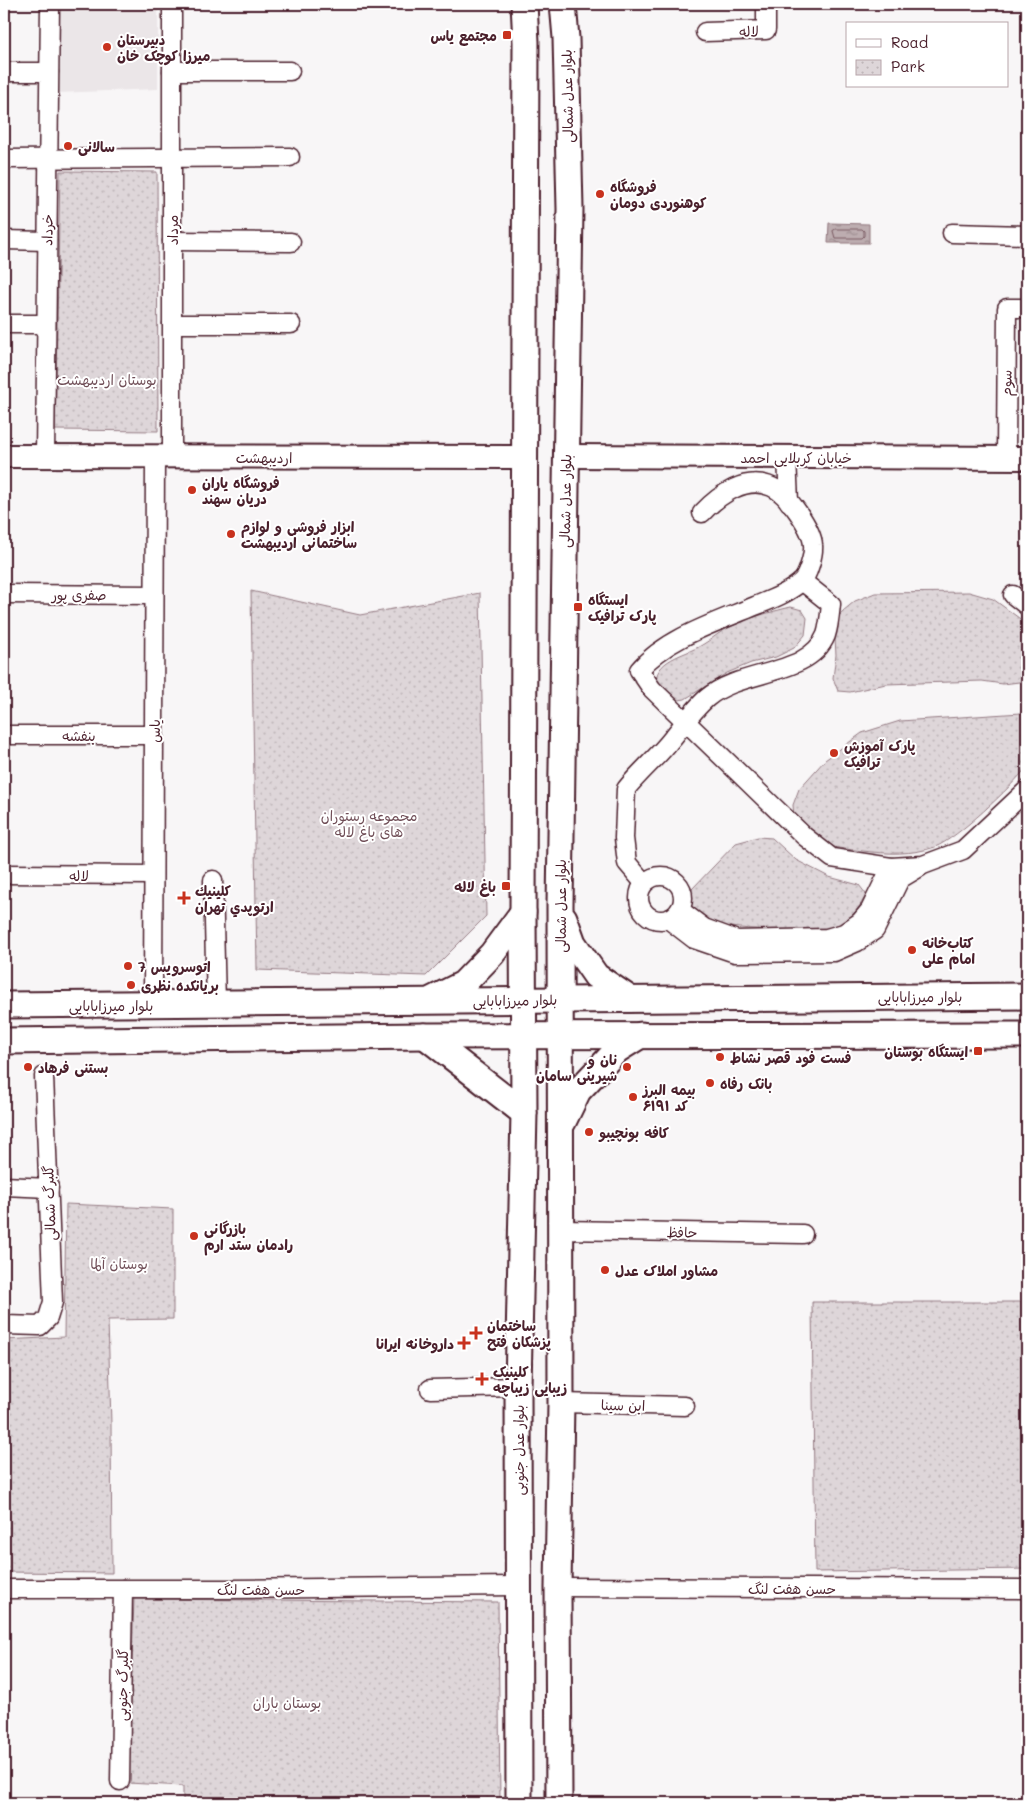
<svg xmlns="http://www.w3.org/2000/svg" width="1031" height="1807" font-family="Mali,'Playpen Sans Arabic',sans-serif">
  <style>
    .built { fill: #ebe6e8 }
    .park { fill: url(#park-dots); stroke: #947a82 }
    .water { fill: url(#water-ripples); stroke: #8f747b }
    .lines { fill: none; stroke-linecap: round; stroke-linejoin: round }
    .shore { stroke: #785860; stroke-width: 1 }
    .minor-casing { stroke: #4a1f2b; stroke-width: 21 }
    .tertiary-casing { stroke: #4a1f2b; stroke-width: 26 }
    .secondary-casing { stroke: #4a1f2b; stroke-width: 29 }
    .minor { stroke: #fff; stroke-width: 18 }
    .tertiary { stroke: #fff; stroke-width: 22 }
    .secondary { stroke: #fff; stroke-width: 25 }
    .poi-dot { fill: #c8321e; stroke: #fff; stroke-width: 2 }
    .labels { text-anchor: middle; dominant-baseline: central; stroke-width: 4; stroke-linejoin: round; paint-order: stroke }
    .street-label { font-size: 14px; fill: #4a1f2b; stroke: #fff }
    .poi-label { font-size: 14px; font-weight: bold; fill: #4a1f2b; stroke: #fff; text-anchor: start }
    .park-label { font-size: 14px; fill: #6f4d56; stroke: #fff }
  </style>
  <defs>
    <pattern id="park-dots" width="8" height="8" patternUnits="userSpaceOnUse" patternTransform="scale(1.25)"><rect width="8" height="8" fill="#ded6d9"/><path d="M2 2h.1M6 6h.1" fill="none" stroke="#c0b7ba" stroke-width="1.8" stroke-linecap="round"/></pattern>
    <pattern id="water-ripples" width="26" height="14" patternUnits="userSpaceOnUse" patternTransform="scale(1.25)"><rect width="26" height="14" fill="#bdadb0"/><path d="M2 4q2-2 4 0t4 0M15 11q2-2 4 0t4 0" fill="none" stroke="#9c8c8f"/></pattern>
  </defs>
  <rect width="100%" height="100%" fill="#f8f6f7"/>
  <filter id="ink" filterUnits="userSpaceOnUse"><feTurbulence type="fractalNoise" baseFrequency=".02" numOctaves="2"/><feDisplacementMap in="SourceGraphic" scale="10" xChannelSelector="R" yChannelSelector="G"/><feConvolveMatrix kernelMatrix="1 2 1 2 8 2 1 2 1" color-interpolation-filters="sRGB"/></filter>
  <g filter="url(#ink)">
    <path class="built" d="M 55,4 L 158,4 L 158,89 L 56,93 Z"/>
    <g class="park">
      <path d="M 60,171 L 157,172 L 158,431 L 55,430 Z"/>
      <path d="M 251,591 L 360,615 L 480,593 L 486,916 L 426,976 L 257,970 Z"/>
      <path d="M 969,592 L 993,599 L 1023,621 L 1027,628 L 1027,681 L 1003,684 L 982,681 L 886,684 L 850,692 L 838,691 L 833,678 L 836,655 L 834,622 L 843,611 L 855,601 L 875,593 Z"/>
      <path d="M 791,607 L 802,610 L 807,618 L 805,635 L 794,648 L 776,657 L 751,663 L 727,673 L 685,699 L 673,701 L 656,685 C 654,659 684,656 702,645 C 711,640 719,632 728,628 C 747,618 770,612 791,607 Z"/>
      <path d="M 1021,713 L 1027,718 L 1027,767 C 1011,787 958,838 935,847 C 912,855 887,854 863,851 C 848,849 831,849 819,841 C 810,835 802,825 794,817 L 793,805 L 799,789 L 825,760 L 862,733 L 900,721 Z"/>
      <path d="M 758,837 L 772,838 L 796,860 L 829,877 L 859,885 L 866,894 C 862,905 850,920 839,926 C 831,929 818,928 809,929 C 786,930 707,932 692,914 C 690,912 689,906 687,903 L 692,889 L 736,843 Z"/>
      <path d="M 66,1204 L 173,1209 L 173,1319 L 108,1320 L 111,1424 L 112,1573 L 4,1572 L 4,1340 L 64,1337 Z"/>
      <path d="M 812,1302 L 1027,1302 L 1027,1569 L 815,1572 Z"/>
      <path d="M 134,1599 L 498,1602 L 500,1803 L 183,1803 L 183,1786 L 128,1783 Z"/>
    </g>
    <path class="water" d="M 829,223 L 869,224 L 869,243 L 828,243 Z"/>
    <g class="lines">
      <path class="shore" d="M 836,229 L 862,229 L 864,231 L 864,236 L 862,238 L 835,238 L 833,231 Z"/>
      <g class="minor-casing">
        <g id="minor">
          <path d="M 705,32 L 766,30 L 766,4"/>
          <path d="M 172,71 L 290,71"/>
          <path d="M 4,72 L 49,72"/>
          <path d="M 4,159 L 290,157"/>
          <path d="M 952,233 L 1027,235"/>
          <path d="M 4,240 L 47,241"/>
          <path d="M 172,241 L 291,242"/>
          <path d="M 4,324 L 46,324"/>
          <path d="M 172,324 L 291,324"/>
          <path d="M 45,456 L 50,4"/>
          <path d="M 172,457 L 172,4"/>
          <path d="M 787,457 L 789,502"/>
          <path d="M 1006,458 L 1007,308 L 1027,308"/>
          <path d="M 702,513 C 719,495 746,475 772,487 C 788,494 812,529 813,545 C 814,554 808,575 802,581 C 789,593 770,600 755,606 C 717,622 666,638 639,670 L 652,689 L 804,836 L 832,858 L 891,867 L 923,865 L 963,850 L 1027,790"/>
          <path d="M 4,594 L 154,595"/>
          <path d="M 1013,595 L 1027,606"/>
          <path d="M 4,735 L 154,735"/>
          <path d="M 4,874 L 153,875"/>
          <circle cx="661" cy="898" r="22"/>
          <path d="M 213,880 L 216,1004"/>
          <path d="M 644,883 L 627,863 L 624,838 L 626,789 C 638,774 652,762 665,747 C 679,731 691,712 707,698 C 740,669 809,677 826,635 C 829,626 830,614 831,604 L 802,581"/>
          <path d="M 680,910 L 704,928 L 737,940 L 827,938 L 844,933 L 860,922 L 870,910 L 891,867"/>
          <path d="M 668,919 L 694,939 L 735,953 L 834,952 L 857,942 L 875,930 L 900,879 L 920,867"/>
          <path d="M 153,1005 L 155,456"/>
          <path d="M 4,1186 L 49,1188"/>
          <path d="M 561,1230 L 803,1234"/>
          <path d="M 4,1325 L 40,1326 L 48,1318 L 53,1302 L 44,1076"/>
          <path d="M 430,1389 L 518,1387"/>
          <path d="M 561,1403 L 685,1406"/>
          <path d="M 558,1587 L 1027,1589"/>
          <path d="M 4,1589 L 230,1589 L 519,1586"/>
          <path d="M 120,1781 L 123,1589"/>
        </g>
      </g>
      <g class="tertiary-casing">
        <g id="tertiary">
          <path d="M 4,456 L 524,457"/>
          <path d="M 565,456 L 1027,458"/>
        </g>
      </g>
      <g class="secondary-casing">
        <g id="secondary">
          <path d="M 564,918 L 573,943 L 596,976 L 630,999"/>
          <path d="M 433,999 L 463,984 L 492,954 L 523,912"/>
          <path d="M 4,1005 L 1027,996"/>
          <path d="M 425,1036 L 524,1113"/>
          <path d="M 4,1041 L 425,1036 L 1027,1035"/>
          <path d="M 563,1122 L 578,1091 L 617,1050 L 641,1035"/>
          <path d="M 519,1803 L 518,1387 L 524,1113 L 523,912 L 526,42 L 524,4"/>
          <path d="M 559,1803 L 558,1587 L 561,1403 L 560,906 L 570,209 L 566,38 L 563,4"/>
        </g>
      </g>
      <use href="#minor" class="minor"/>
      <use href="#tertiary" class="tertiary"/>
      <use href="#secondary" class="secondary"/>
    </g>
  </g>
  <g class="poi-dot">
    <rect x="502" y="30" width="10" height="10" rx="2.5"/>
    <circle cx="107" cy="47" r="5"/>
    <circle cx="68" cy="146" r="5"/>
    <circle cx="600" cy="194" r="5"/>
    <circle cx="192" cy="490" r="5"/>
    <circle cx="231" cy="534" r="5"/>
    <rect x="573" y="602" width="10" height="10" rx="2.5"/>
    <circle cx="834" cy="753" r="5"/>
    <rect x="501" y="881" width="10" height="10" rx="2.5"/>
    <path d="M181.5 890.5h5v5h5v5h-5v5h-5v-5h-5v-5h5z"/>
    <circle cx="912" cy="950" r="5"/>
    <circle cx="128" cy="966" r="5"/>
    <circle cx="131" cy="985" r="5"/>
    <rect x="973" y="1046" width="10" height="10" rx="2.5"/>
    <circle cx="720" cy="1057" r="5"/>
    <circle cx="28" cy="1067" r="5"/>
    <circle cx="627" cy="1067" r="5"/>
    <circle cx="710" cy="1083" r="5"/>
    <circle cx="633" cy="1097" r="5"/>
    <circle cx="589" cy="1132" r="5"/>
    <circle cx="194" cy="1236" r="5"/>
    <circle cx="605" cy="1270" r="5"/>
    <path d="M473.5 1325.5h5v5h5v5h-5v5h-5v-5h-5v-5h5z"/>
    <path d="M461.5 1335.5h5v5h5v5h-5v5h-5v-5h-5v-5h5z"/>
    <path d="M479.5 1371.5h5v5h5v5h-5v5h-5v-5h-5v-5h5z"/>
  </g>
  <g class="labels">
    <g class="street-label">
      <text transform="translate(749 31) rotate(-1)">لاله</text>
      <text transform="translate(567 96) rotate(-91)">بلوار عدل شمالی</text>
      <text transform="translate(47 230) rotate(-89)">خرداد</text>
      <text transform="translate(172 230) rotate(-90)">مرداد</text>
      <text transform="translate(1006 383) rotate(-89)">سوم</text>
      <text x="264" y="457">اردیبهشت</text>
      <text x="796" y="457">خیابان کربلایی احمد</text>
      <text transform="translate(565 501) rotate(-89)">بلوار عدل شمالی</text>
      <text x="79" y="594">صفری پور</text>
      <text transform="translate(154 731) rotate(-90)">یاس</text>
      <text x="79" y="735">بنفشه</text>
      <text x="79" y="875">لاله</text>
      <text transform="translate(560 906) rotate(-90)">بلوار عدل شمالی</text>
      <text x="920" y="996">بلوار میرزابابایی</text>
      <text transform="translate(515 1000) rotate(-1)">بلوار میرزابابایی</text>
      <text x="111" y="1005">بلوار میرزابابایی</text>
      <text transform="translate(49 1203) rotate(-92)">گلبرگ شمالی</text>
      <text transform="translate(682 1232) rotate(1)">حافظ</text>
      <text transform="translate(623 1405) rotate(1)">ابن سینا</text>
      <text transform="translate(518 1450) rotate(-90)">بلوار عدل جنوبی</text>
      <text x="792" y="1588">حسن هفت لنگ</text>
      <text x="261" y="1589">حسن هفت لنگ</text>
      <text transform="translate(122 1685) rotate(-89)">گلبرگ جنوبی</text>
    </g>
    <g class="poi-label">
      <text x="497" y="35" text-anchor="end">مجتمع یاس</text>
      <text x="117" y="39">دبیرستان<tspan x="117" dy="16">میرزا کوچک خان</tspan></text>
      <text x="78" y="146">سالانی</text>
      <text x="610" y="186">فروشگاه<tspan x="610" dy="16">کوهنوردی دومان</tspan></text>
      <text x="202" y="482">فروشگاه یاران<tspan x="202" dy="16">دریان سهند</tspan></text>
      <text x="241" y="526">ابزار فروشی و لوازم<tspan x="241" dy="16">ساختمانی اردیبهشت</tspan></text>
      <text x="588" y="599">ایستگاه<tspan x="588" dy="16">پارک ترافیک</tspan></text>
      <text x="844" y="745">پارک آموزش<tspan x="844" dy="16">ترافیک</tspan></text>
      <text x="496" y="886" text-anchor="end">باغ لاله</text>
      <text x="195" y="890">كلينيك<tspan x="195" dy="16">ارتوپدي تهران</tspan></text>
      <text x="922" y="942">کتاب‌خانه<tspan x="922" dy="16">امام علی</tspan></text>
      <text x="138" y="966">اتوسرویس 7</text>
      <text x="141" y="985">بریانکده نظری</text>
      <text x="968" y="1051" text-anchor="end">ایستگاه بوستان</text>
      <text x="730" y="1057">فست فود قصر نشاط</text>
      <text x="617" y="1059" text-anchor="end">نان و<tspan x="617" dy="16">شیرینی سامان</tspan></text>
      <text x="38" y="1067">بستنی فرهاد</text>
      <text x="720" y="1083">بانک رفاه</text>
      <text x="643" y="1089">بیمه البرز<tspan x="643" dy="16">کد ۶۱۹۱</tspan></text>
      <text x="599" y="1132">کافه بونچیبو</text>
      <text x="204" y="1228">بازرگانی<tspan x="204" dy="16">رادمان ستد ارم</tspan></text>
      <text x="615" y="1270">مشاور املاک عدل</text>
      <text x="487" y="1325">ساختمان<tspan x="487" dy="16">پزشکان فتح</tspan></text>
      <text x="454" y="1343" text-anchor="end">داروخانه ایرانا</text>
      <text x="493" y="1371">کلینیک<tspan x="493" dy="16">زیبایی زیباچه</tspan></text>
    </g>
    <g class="park-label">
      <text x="107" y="379">بوستان اردیبهشت</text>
      <text x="369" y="815">مجموعه رستوران<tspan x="369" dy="16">های باغ لاله</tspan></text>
      <text x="119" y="1263">بوستان آلما</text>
      <text x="287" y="1702">بوستان باران</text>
    </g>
  </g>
  <rect width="1031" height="1807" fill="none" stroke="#fff" stroke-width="20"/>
  <rect x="10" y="10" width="1011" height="1787" fill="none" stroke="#4a1f2b" stroke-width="2" filter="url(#ink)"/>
  <rect x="846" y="22" width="162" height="65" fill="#ffffff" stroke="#b7a5aa"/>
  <rect x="856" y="39" width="25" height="8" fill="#ffffff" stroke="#b7a5aa"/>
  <text x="891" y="48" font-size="15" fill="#4a1f2b">Road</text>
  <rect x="856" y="60" width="25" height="15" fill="url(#park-dots)" stroke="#b7a5aa"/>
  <text x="891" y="72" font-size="15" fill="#4a1f2b">Park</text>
</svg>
